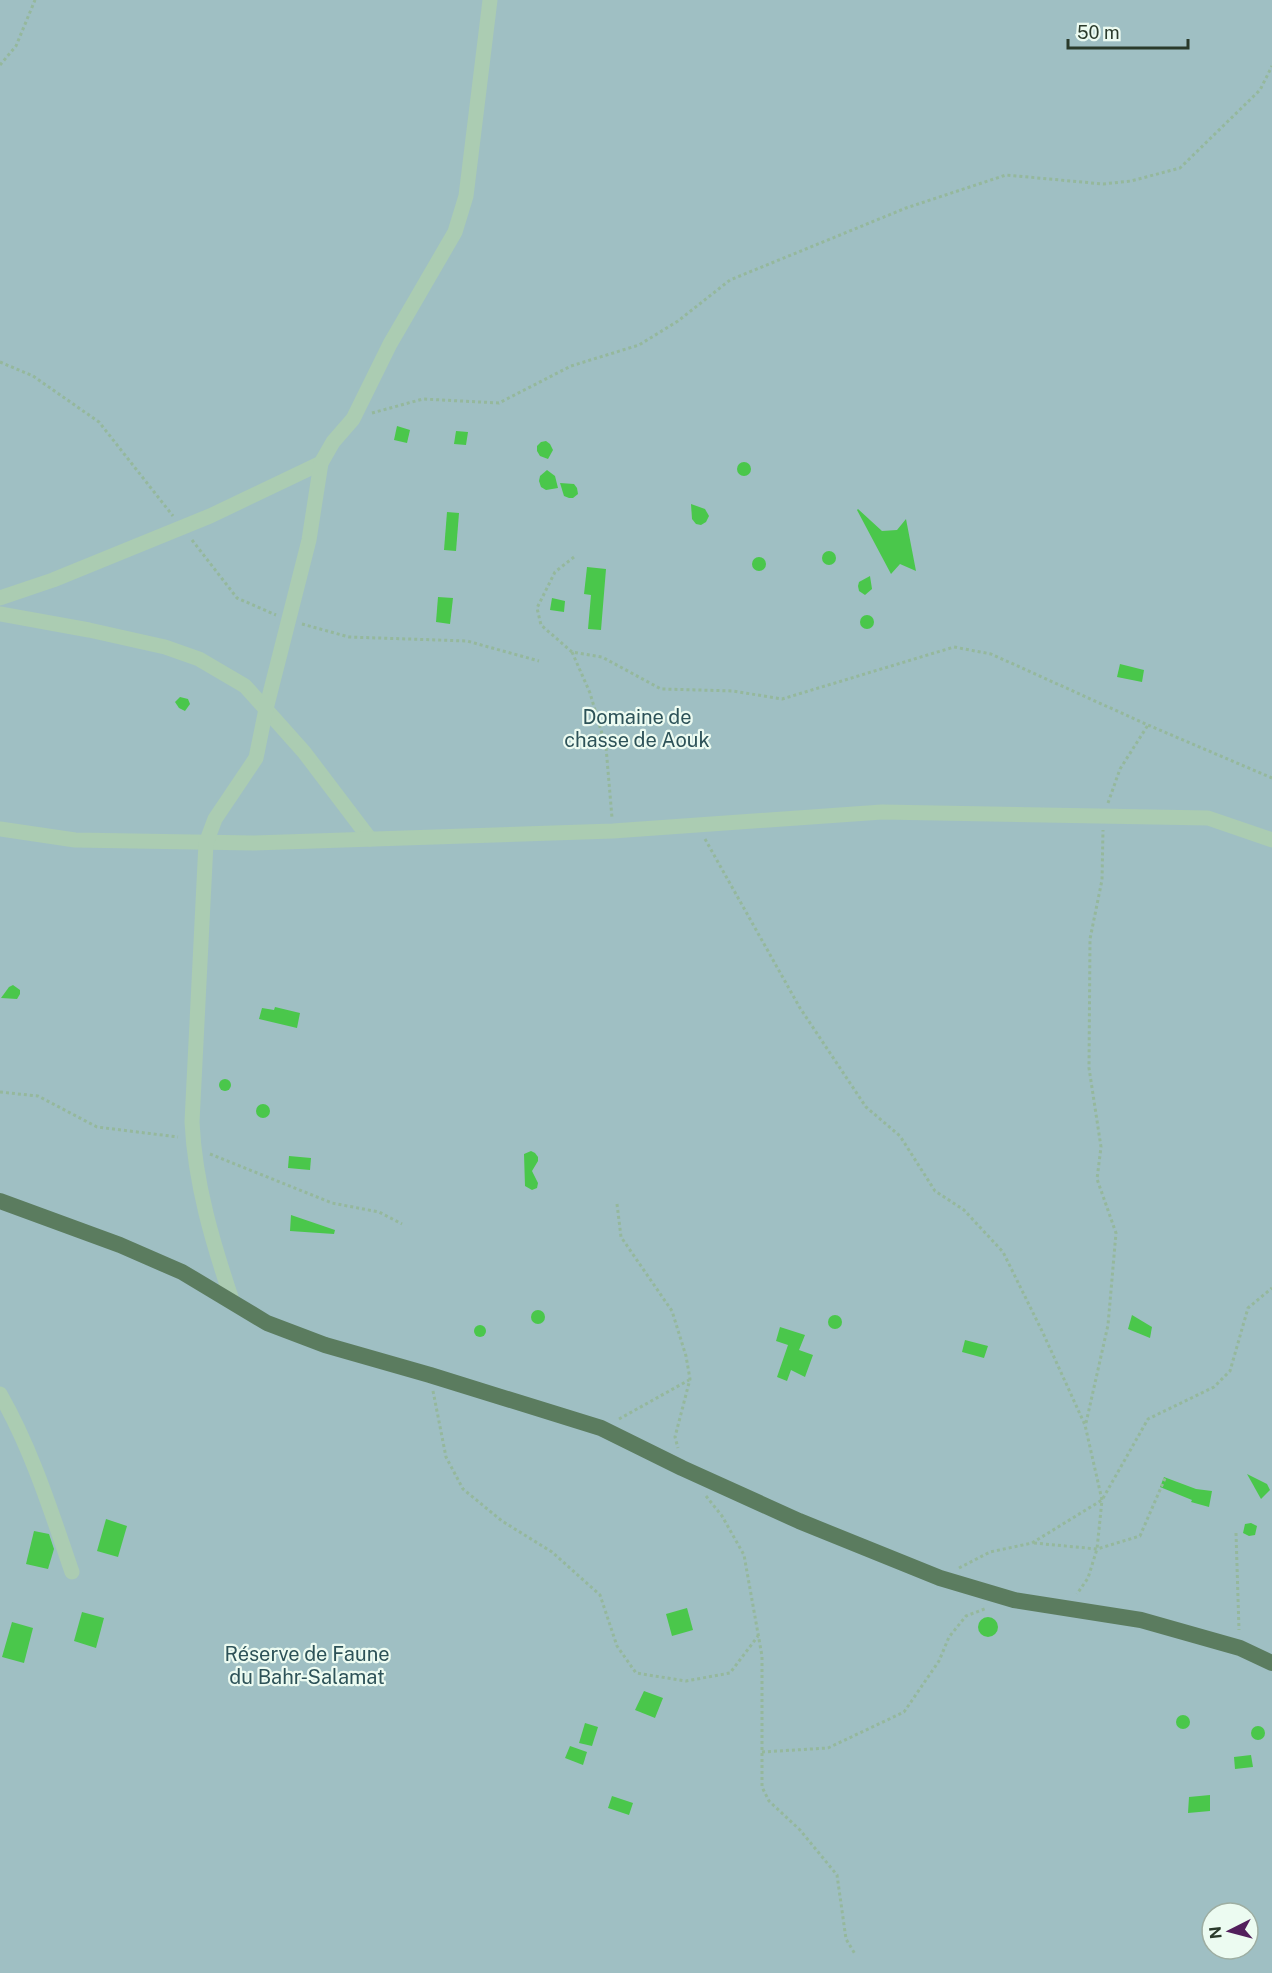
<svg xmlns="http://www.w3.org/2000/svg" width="1272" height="1973" font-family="'Public Sans',sans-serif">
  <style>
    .green { fill: #9fbfc3; fill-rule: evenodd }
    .building { fill: #4ac74b }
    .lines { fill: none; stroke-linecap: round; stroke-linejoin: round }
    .path { stroke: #95b89c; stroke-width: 3; stroke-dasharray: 3 3; stroke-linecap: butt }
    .minor { stroke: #abccb2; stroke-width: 15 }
    .primary { stroke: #5b7c5f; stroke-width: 16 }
    .labels { text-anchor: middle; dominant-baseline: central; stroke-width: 4.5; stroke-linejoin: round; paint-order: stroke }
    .park-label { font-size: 20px; fill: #2d5258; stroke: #ecfbf1 }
  </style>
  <rect width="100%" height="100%" fill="#dff3e5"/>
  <path class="green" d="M 0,0 L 1272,0 L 1272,1973 L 0,1973 ZM 1212,1913 L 1248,1913 L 1248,1949 L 1212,1949 Z"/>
  <g class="building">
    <path d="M 397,426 L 410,430 L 407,443 L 394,440 Z"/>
    <path d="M 456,431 L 468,432 L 466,445 L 454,444 Z"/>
    <path d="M 546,441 L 550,444 L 553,450 L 548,459 L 540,456 L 537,451 L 537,446 L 541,442 Z"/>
    <circle cx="744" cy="469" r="7"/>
    <path d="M 547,470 L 555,476 L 558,488 L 546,490 L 541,487 L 539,481 L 540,476 Z"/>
    <path d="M 560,483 L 574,484 L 577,488 L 578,494 L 573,498 L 569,498 L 564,496 Z"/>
    <path d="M 691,504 L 705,509 L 709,516 L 706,522 L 701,525 L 696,524 L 692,519 Z"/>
    <path d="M 858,509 L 882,531 L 897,530 L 906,519 L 916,571 L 900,564 L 891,574 L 857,510 Z"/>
    <path d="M 447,512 L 459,513 L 456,551 L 444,550 Z"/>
    <circle cx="829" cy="558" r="7"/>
    <circle cx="759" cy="564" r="7"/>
    <path d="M 587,567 L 606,569 L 601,630 L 588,629 L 591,595 L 584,594 Z"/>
    <path d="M 870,576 L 872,589 L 865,595 L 859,591 L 858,586 L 859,582 Z"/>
    <path d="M 438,597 L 453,598 L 450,624 L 436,622 Z"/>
    <path d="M 552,598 L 565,601 L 564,612 L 550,610 Z"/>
    <circle cx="867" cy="622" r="7"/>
    <path d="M 1120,664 L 1144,670 L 1142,682 L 1117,677 Z"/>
    <path d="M 180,697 L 188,699 L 190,704 L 185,711 L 179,708 L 175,702 Z"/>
    <path d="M 13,985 L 20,990 L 20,994 L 17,999 L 1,998 L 9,987 Z"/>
    <path d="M 275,1007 L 300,1013 L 297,1028 L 259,1019 L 262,1008 L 274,1010 Z"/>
    <circle cx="225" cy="1085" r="6"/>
    <circle cx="263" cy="1111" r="7"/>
    <path d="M 531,1151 L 535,1153 L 538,1157 L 538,1161 L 532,1171 L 538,1183 L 537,1188 L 532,1190 L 525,1186 L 524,1154 Z"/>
    <path d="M 289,1156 L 311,1158 L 310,1170 L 288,1168 Z"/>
    <path d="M 291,1215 L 335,1230 L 334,1234 L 290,1231 Z"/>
    <circle cx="538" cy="1317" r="7"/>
    <path d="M 1132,1315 L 1152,1327 L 1150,1338 L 1128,1329 Z"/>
    <circle cx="835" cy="1322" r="7"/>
    <circle cx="480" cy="1331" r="6"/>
    <path d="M 780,1327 L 805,1335 L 799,1350 L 813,1355 L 805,1377 L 791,1370 L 787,1381 L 777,1377 L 788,1345 L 776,1341 Z"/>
    <path d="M 965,1340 L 988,1346 L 984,1358 L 962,1352 Z"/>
    <path d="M 1247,1474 L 1267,1484 L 1270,1490 L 1261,1499 Z"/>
    <path d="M 1164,1477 L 1196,1489 L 1212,1491 L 1209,1507 L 1191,1502 L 1192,1500 L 1160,1487 Z"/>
    <path d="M 106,1519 L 127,1526 L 118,1557 L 97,1551 Z"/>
    <path d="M 1251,1523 L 1257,1526 L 1255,1535 L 1249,1536 L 1243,1533 L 1245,1524 Z"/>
    <path d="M 34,1531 L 49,1534 L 54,1549 L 48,1569 L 26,1564 Z"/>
    <path d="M 687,1608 L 693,1630 L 672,1636 L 666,1614 Z"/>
    <path d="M 82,1612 L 104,1618 L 96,1648 L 74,1641 Z"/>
    <circle cx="988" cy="1627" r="10"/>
    <path d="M 12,1622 L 33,1628 L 24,1663 L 2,1657 Z"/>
    <path d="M 644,1691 L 663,1698 L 655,1718 L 635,1710 Z"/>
    <circle cx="1183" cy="1722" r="7"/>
    <path d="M 585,1723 L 598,1727 L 592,1746 L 579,1743 Z"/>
    <circle cx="1258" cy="1733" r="7"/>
    <path d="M 570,1746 L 587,1752 L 583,1765 L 565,1758 Z"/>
    <path d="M 1251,1755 L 1253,1767 L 1235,1769 L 1234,1757 Z"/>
    <path d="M 1210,1795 L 1210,1811 L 1188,1813 L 1189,1797 Z"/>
    <path d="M 612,1796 L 633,1803 L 629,1815 L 608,1808 Z"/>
  </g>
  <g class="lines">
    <g class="path">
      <path d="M 0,65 L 16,46 L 35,0"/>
      <path d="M 0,362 L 33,376 L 99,422 L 173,516"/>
      <path d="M 372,413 L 423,399 L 499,403 L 571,366 L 639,345 L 678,321 L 730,280 L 906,208 L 1006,175 L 1103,184 L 1131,181 L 1180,168 L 1260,90 L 1272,66"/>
      <path d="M 192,540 L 237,598 L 276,615"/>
      <path d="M 574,557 L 555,572 L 537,608 L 541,625 L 572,652 L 602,657 L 661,689 L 733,691 L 782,699 L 954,647 L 991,654 L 1148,725 L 1272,778"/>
      <path d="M 302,624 L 349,637 L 467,641 L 539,661"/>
      <path d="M 572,652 L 590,693 L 606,747 L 612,818"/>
      <path d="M 1108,803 L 1120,769 L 1148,725"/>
      <path d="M 705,839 L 800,1008 L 866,1107 L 900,1136 L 935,1191 L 964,1210 L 1003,1252 L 1043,1333 L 1085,1425 L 1102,1500 L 1097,1549 L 1088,1578 L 1077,1594"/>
      <path d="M 0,1092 L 38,1096 L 97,1127 L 178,1137"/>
      <path d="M 210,1154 L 332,1203 L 379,1212 L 402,1224"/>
      <path d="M 617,1204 L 621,1237 L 672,1311 L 686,1356 L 690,1379 L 675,1437 L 678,1448"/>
      <path d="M 433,1391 L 446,1457 L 463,1489 L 502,1521 L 552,1552 L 600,1595 L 617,1646 L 636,1673 L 686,1681 L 730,1673 L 758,1636"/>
      <path d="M 619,1419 L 689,1380"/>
      <path d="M 1086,1423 L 1108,1325 L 1116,1233 L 1097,1179 L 1101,1147 L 1089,1068 L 1090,939 L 1102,880 L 1103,830"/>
      <path d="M 706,1496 L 722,1516 L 744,1555 L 762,1656 L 762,1787 L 769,1801 L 800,1830 L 837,1875 L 846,1939 L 855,1954"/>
      <path d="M 1236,1533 L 1239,1630"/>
      <path d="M 1034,1543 L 1097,1549 L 1140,1536 L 1166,1476"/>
      <path d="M 959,1568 L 990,1552 L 1032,1543 L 1102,1500 L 1148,1419 L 1214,1387 L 1230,1371 L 1248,1308 L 1272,1288"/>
      <path d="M 762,1752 L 828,1748 L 904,1712 L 939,1661 L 949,1637 L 966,1616 L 987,1608"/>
    </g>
    <g class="minor">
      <path d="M 0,598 L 53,580 L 210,516 L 321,463"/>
      <path d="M 0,614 L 89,630 L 165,647 L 199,659 L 245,686 L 304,752 L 370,839"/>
      <path d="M 0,829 L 75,840 L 253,843 L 613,831 L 882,812 L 1208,818 L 1272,840"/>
      <path d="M 233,1303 C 213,1244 195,1184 192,1122 L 206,843 L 215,819 L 256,758 L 266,709 L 309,540 L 321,463 L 333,442 L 353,419 L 390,344 L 455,232 L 466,196 L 490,0"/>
      <path d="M 0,1394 C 32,1450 51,1511 72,1572"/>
    </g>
    <path class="primary" d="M 0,1201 L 120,1245 L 182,1272 L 267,1323 L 325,1345 L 430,1375 L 601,1428 L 682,1468 L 799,1521 L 940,1578 L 1014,1600 L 1141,1620 L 1240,1648 L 1272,1663"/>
  </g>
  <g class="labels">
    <g class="park-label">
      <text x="637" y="717">Domaine de<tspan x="637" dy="23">chasse de Aouk</tspan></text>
      <text x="307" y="1654">Réserve de Faune<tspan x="307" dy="23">du Bahr-Salamat</tspan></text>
    </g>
  </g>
  <g transform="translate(1230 1931) rotate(264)"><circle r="28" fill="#ecfbf1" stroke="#9eaea2" stroke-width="1.5"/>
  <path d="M0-4.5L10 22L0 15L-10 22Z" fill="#521f5c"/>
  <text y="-9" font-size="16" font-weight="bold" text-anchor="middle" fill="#2a3a2b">N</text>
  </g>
  <path d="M1068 39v9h120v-9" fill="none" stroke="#2a3a2b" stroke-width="3"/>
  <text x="1077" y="39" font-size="18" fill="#2a3a2b" stroke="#ecfbf1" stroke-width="4.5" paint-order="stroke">50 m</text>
</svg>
